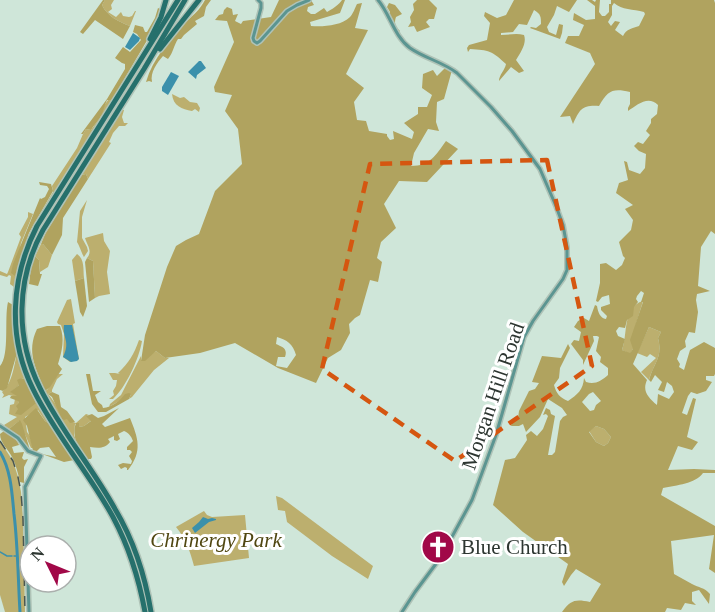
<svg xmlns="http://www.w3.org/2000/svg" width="715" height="612" font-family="'Times New Roman',serif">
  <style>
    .green { fill: #bcaf6e }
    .forest { fill: #b0a35f; fill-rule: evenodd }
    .water { fill: #3b90ab }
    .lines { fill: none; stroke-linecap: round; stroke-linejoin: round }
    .stream { stroke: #3b90ab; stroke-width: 1.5 }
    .canal { stroke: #3b90ab; stroke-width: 3 }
    .secondary-casing { stroke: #afc3b7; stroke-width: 6 }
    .motorway-casing { stroke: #afc3b7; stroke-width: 8 }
    .secondary { stroke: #5b9591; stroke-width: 3 }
    .motorway { stroke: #26706c; stroke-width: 5 }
    .rail { stroke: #4a5650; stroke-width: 1.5; stroke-dasharray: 10 10; stroke-linecap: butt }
    .marked { fill: none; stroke: #d55610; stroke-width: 4.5; stroke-dasharray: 12 8; stroke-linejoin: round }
    .labels { text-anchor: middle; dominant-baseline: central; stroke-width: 6; stroke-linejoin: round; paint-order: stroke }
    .street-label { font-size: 21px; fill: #2d3631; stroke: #fff }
    .park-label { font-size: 21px; font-style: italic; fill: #504711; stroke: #fff }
    .poi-label { font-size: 21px; fill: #2d3631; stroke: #fff; text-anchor: start }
  </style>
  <rect width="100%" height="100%" fill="#cfe6d9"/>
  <g class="green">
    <path d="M 105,0 L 114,0 L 111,5 L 112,9 L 108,12 L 116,17 L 121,12 L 123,16 L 129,17 L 132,16 L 135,11 L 136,11 L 130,26 C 119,22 107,16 102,5 Z"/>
    <path d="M 172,94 L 180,98 L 184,97 L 190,102 L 197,103 L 200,108 L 199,112 L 195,109 L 192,111 C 182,109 173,106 172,94 Z"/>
    <path d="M 108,100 L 112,100 L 25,248 L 14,287 L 10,284 L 11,276 L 9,275 L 7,277 L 0,275 L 0,271 L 7,274 L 8,272 L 21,237 L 19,234 L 28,217 L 28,212 L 33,214 L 21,243 L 15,275 C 23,243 37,219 53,192 L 52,186 L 77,148 L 83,134 L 86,129 L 91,130 L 101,116 L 101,110 Z"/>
    <path d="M 121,110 L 124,110 L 122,117 L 124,123 L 128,123 L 125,126 L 119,126 L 113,133 L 109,142 L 111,143 L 88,179 L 86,174 L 81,175 Z"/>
    <path d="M 87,200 L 82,217 L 82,238 L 87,247 L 88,251 L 84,257 C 83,256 79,245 77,242 L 80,211 Z"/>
    <path d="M 103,233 L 104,241 L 110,251 L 107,272 L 110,294 L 99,296 L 95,298 L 93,261 L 87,258 C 93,251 87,245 85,238 Z"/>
    <path d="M 41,244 L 43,244 L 52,255 L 48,267 L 40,272 L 39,260 L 35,256 Z"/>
    <path d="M 77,254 C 85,259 83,270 84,278 L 75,281 L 72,260 Z"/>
    <path d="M 71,299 L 75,323 L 73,324 L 79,359 L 70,362 L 63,357 L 64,334 L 61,325 L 58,324 L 57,322 L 67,300 Z"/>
    <path d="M 643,301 L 636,324 L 633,349 L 630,354 L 622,350 C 628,335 622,307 643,301 Z"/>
    <path d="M 649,327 L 661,332 L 658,338 C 663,358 654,362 649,380 L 641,372 L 656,358 L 650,354 L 647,357 L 637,353 Z"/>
    <path d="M 139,340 L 142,341 C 139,359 126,387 113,399 L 109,399 L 114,395 L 113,391 L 116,386 L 117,380 L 113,380 L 109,373 L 115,373 L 120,374 L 118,373 C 129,363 134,354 139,340 Z"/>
    <path d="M 156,351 L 165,358 L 169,358 L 154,370 L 132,397 L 129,399 L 131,394 L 109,407 L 110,404 L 121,395 L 141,356 L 141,361 Z"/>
    <path d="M 17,353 L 25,379 L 21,378 L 19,382 L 19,385 L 11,392 L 17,395 L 17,397 L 9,395 L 2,398 L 4,395 L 2,392 C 12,384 14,366 17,353 Z"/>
    <path d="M 58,374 L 63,374 L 57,379 L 52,390 L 52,392 L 48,394 C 57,404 63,420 76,423 L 86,414 L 89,415 L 87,415 L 92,420 L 84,426 L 79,427 L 79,423 L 75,424 L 74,435 L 78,446 L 44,391 L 47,390 Z"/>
    <path d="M 15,399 L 18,400 L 19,403 L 36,403 L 36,400 L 53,426 L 45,421 L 38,410 L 25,417 L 27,432 L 30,436 L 33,448 L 31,448 L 19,421 L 9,429 L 4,425 L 17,417 L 9,414 L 10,405 L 14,404 Z"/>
    <path d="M 596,426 L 604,429 L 611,437 L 608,443 L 604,446 L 596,442 L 589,431 Z"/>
    <path d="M 0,441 L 13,461 L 18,477 L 21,492 L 23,519 L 25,612 L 5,612 L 0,595 Z"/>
    <path d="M 276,496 L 282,498 L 373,566 L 368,579 L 332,556 L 287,522 L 285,511 L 278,510 Z"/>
    <path d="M 204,511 L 207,515 L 212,517 L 245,515 L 249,558 L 194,566 C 190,551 186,539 176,527 Z"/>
  </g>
  <g class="forest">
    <path d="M 103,0 L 105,0 L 102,5 C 107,16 119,22 130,26 L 123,39 L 95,20 L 83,34 L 80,32 Z"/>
    <path d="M 205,0 L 211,0 L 206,7 L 204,16 L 195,21 L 197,24 L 184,35 L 181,39 L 178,39 C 173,47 174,51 168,59 L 163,56 C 157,63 150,72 152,82 L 149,81 L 146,82 C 153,58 170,40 186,22 C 195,13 199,11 205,0 Z"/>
    <path d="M 279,0 L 311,0 L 314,5 L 308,7 L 307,11 L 311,14 L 315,14 L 324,8 L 327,12 C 331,10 340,4 342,0 L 345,0 L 340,13 L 310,22 L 311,26 C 322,27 341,26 350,17 C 353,14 355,8 357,4 L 362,3 L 355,28 L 368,30 L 346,74 L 364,88 L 354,102 L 357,120 L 366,121 L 369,131 L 387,134 L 387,136 L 390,140 L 394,139 L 393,131 L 412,139 L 414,132 L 404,123 L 418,114 L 418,107 L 427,107 L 432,95 L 422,88 L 423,74 L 433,70 L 437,76 L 445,68 L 452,70 L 444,99 L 437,102 L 436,122 L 439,131 L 428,129 L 414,153 L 411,166 C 430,166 436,155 446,141 L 458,149 L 427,182 L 399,181 L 384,204 L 396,228 L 381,242 L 377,258 L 382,262 L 378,282 L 370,280 L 360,315 L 355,318 L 349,324 L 350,333 L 341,350 L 328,358 L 316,383 L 278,368 L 235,343 L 200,353 L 165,358 L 156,351 L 145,361 L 141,361 L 145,335 L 167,267 L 176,246 L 186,240 L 199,234 L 215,191 L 242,164 L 238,129 L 225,111 L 232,95 L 215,92 L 214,87 L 234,42 L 227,21 L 215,20 L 219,15 L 223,14 L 224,10 L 227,7 L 232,9 L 233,15 L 238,14 L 235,21 L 241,24 L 243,21 L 271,17 ZM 277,337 C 287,340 293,344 296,355 L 287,368 L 276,366 L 278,357 L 285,357 C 288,348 282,347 276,344 Z"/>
    <path d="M 417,0 L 429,0 L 437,8 L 434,19 L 429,19 L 426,22 L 430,27 L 417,32 L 414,26 L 408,27 L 411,22 L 410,17 L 414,10 L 413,4 Z"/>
    <path d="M 514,0 L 577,0 L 569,12 L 557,6 L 554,15 L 547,27 L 549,32 L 556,35 L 559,24 L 563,25 L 562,33 L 560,39 L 530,28 L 531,27 L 536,28 L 541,24 C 541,17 541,14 534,10 L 527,25 L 519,24 L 513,32 L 501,33 L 501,35 C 509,35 516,33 524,35 C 527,43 521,52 516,60 L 524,71 L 519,73 L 511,67 L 499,81 C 499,75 505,70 506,64 C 492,51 489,50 470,49 L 468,52 L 467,48 L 469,45 L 487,40 L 490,23 L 484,16 L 485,12 L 497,18 L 506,15 Z"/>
    <path d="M 587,0 L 592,0 L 595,2 L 596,0 L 600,0 L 599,12 L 602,16 L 605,16 L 609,12 L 609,4 L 611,4 L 611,0 L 714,0 L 715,3 L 715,234 L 711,231 L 701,247 L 698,286 L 710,291 L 697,294 L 696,300 L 698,312 L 695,333 L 689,332 L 685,341 L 686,347 L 680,351 L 677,359 L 680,364 L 679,367 L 684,370 L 690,350 L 704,342 L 715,348 L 715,374 L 714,376 L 706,376 L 706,380 L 712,382 L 706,391 L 697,394 L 691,392 L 688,396 L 682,413 L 687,415 L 693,398 L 696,399 L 687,437 L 698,442 L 692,450 L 678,446 L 668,470 L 694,469 L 715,470 L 715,473 L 703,473 C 695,484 677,485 663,488 L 661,495 L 715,526 L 715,573 L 709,569 L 714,535 L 671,541 L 674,574 C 680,577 686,581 692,584 C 699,588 704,587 710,594 L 709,604 L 699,590 L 692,592 L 692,601 L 696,605 L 685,603 L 681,610 L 667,608 L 665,612 L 562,612 C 571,600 575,599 590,602 L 601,584 L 576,569 L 571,575 L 564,586 L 562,582 L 568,564 L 523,532 L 493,505 L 505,460 L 515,458 L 527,440 L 526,435 L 531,431 L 537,436 L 543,429 L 548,416 L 546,414 L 543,415 L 546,408 L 550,410 L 551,414 L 555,416 L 548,455 L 552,455 L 555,452 L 560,421 L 563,417 L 567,415 L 562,408 L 548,399 L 540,417 L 526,432 L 523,424 L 519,426 L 511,426 L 513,419 L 518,418 L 519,411 L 529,391 L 535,389 L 539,383 L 532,382 L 542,356 L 561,358 L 568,344 L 570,348 L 560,368 L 559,378 L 554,385 C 556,393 560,398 568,401 C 578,394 583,390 584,378 L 586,382 C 595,385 601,381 608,375 L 608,368 L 600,362 L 601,357 L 596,351 L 599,337 L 597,336 L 593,336 L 594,341 L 583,365 L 583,360 L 571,344 L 574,340 L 579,341 L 581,332 L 574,327 L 578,321 L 584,318 L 589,321 L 595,305 L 597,306 C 598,312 600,318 606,319 L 607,316 L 601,310 L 601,307 L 610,304 L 609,295 L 602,297 L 598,302 L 596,301 L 600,283 L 600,264 L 606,263 L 616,270 L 622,265 L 625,258 L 623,256 L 619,242 L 631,230 L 633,220 L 625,209 L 633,205 L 616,193 L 619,183 L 628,180 L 624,161 L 627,162 L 629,170 L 640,174 L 645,168 L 646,154 L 639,151 L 634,146 L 638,142 L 643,144 L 650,135 L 646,131 L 651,123 L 651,119 L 657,114 L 658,105 C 648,95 637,105 628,111 L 628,108 L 630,104 L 630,92 C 613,88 608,90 599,106 C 582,105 580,109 573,124 L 570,116 L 560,117 L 595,64 L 590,53 L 565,43 L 568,36 L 579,36 L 584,25 L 573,20 L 574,13 L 586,20 L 595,19 L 595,6 ZM 614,3 C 622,10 633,9 644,12 L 645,14 L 639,26 C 633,28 626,29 623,36 L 615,30 L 620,22 L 615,21 L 611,26 L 608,22 L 612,15 L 612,6 ZM 641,291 L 644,293 L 641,302 L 643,302 L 630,340 L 633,349 L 630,353 L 622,350 L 625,339 L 618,336 L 616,331 L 619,327 L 625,328 L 627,320 L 633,316 L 634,307 L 638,302 L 636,299 L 637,296 ZM 649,327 L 661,332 L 658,338 C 663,358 654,362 649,380 L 651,382 L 655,375 L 662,382 L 658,390 L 664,392 L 667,382 L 672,386 L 674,392 L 669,399 L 658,394 L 657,405 C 648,397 642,391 647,380 L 633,364 ZM 593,392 L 601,401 L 596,405 L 594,410 L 590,411 L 582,402 L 589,394 ZM 596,426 L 604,429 L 611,437 L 608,443 L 604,446 L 596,442 L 589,432 Z"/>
    <path d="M 389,3 L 395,5 L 402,14 L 396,17 C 394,23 395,26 400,31 L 399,32 L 389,17 L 390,12 L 387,7 Z"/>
    <path d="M 158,8 L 160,9 L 152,32 L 112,100 L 107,100 C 104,106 103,113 100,118 C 97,122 94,125 91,130 L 86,129 L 83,134 L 81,134 L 107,99 L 125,69 L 125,64 L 122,63 L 115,58 L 123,47 L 130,52 L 141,40 L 137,34 L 133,32 L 135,25 L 143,27 L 145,32 L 147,32 L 155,18 Z"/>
    <path d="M 86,174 L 88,179 L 63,218 L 62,235 L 52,255 L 43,244 L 41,244 L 45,234 L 81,175 Z"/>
    <path d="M 39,182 L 51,184 L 53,191 L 29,233 L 15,276 L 11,273 L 13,264 L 40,198 L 41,199 L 45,197 L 49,189 L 47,186 L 40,185 Z"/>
    <path d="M 35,256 L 39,260 L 40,274 L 42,274 L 38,286 L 29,284 L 31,267 Z"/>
    <path d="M 87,258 L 93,261 L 95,298 L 89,302 L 85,262 Z"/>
    <path d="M 84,278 L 87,306 L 83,317 L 80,312 L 75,281 Z"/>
    <path d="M 8,302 L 13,305 L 14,332 L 17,353 L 7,388 L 3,391 L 0,390 L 0,366 C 10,355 4,318 8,302 Z"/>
    <path d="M 47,326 L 60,326 C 65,339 62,351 58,364 L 62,369 L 50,387 L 45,391 C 36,369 26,352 37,329 Z"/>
    <path d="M 86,374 L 90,374 L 93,391 L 101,391 L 95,395 L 98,402 L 102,405 L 103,408 C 112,407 120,401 125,394 L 129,393 L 131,394 L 129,399 L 106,412 L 98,412 L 92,404 Z"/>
    <path d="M 21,378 L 25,379 L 36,403 L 21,415 L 15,414 L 18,409 L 16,406 L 19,403 L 18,401 L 10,398 L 11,396 L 17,396 L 10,392 L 19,385 L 17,380 Z"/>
    <path d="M 52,392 L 59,395 L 61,407 L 67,411 L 75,422 L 70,423 L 67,419 L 64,420 L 62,419 L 52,397 L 48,394 Z"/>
    <path d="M 36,408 L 45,421 L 53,426 L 74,460 L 64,462 L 42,454 L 56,457 L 49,447 L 40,448 L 36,452 L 33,451 L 27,426 L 23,420 Z"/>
    <path d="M 119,408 L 102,424 L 105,427 L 130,418 C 138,438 143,451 128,470 L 127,470 L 127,468 L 125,467 L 121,469 L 118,465 L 123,463 L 131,464 L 132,461 L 129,456 L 132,452 L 130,450 L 127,450 L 127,447 L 133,441 C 131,436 129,433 124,431 L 118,434 L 120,439 L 117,441 L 114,440 L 114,436 L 108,439 L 110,442 C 105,449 98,448 90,447 L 92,457 L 91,459 L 87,459 C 79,448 71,437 76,423 L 79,423 L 79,427 L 84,426 L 91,421 L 86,416 L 92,414 L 98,418 L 104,416 Z"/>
    <path d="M 20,420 L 22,424 L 30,450 L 22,440 L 9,429 Z"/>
    <path d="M 4,431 C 10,434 17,439 19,445 L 12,447 L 14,453 L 24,452 L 22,458 L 24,460 L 28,459 L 24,467 L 24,483 L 20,482 C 18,473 16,465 12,457 C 8,449 0,443 0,434 Z"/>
  </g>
  <g class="water">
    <path d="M 133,33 L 140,38 L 139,41 L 130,50 L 125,47 Z"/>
    <path d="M 199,61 L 201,61 L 206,68 L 197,75 L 196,79 L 188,72 Z"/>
    <path d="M 171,72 L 179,76 L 168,95 L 162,91 L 162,87 Z"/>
    <path d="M 64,325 L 72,325 L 79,359 L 77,361 L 71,362 L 63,357 C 71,341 62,338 64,325 Z"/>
    <path d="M 203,517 L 208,519 L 212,518 L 216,519 L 216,520 L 209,522 L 195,533 L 192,528 L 199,522 Z"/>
  </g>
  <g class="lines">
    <g class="stream">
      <path d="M 0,552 L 7,556 L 12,556"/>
      <path d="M 14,556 L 17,556"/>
    </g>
    <path class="canal" d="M 0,452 C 11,470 12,493 14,514 C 18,547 18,579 20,612"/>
    <g class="secondary-casing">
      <g id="secondary">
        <path d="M 258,0 L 261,3 L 261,8 L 253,38 L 254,41 L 257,43 L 260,41 L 287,11 L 297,5 L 309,0"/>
        <path d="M 378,0 C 390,14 394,36 410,48 C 424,58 443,62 457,73 L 491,107 L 512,131 L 540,169 L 556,206 L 563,225 L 567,247 L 567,270 L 563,279 L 533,321 L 524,337 L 496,435 L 472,500 L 441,557 L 415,592 L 402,612"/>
        <path d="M 0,426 L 18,438 L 28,451 L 41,456 L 25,487 L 29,612"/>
      </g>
    </g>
    <g class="motorway-casing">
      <g id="motorway">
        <path d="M 150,39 L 161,17 L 166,0"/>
        <path d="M 160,49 L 199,0"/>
        <path d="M 145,612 C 139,579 129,547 113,517 C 89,473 55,434 33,389 C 7,337 11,277 37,226 L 178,0"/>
        <path d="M 151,612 C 145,575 134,541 115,509 C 92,467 61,431 40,388 C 15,338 16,279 43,230 L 144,69 L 185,0"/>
      </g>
    </g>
    <use href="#secondary" class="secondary"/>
    <use href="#motorway" class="motorway"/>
    <path class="rail" d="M 0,441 L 13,461 L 18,477 L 21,492 L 23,519 L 25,612"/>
  </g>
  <path class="marked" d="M 547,160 L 592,366 L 455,461 L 322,369 L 370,164 Z"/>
  <defs>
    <g id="church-disc" transform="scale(1.725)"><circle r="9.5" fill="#a10848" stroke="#fff"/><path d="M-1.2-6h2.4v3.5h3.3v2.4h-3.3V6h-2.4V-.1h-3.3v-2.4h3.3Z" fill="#fff"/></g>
  </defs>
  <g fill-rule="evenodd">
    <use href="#church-disc" x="438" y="547"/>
  </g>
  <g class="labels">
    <g class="street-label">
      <text transform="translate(493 396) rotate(-71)">Morgan Hill Road</text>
    </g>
    <g class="park-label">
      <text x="216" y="540">Chrinergy Park</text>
    </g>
    <g class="poi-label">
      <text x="461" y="547">Blue Church</text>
    </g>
  </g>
  <g transform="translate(48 564) rotate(313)"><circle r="28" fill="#ffffff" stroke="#abafad" stroke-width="1.5"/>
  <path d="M0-4.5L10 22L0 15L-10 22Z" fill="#a10848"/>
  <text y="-9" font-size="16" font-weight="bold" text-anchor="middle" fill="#2d3631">N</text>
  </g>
</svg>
